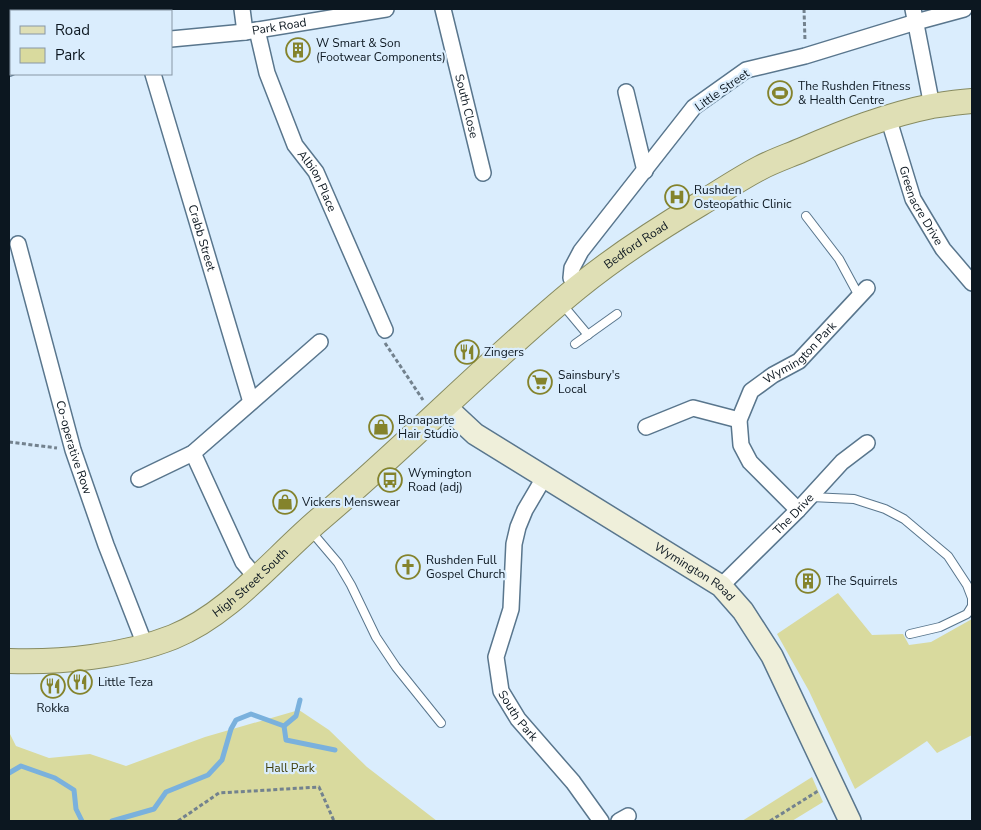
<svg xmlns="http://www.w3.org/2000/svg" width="981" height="830" font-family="'Nunito Sans',sans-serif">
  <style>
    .green { fill: #d9da9e }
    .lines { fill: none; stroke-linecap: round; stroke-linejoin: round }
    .stream { stroke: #7ab1dd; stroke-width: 5 }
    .lane-casing { stroke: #59768d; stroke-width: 10 }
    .street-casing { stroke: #59768d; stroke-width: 18 }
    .secondary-casing { stroke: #59768d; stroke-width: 24 }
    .primary-casing { stroke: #878b60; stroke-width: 26 }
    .path { stroke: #73828e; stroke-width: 3; stroke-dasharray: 4 2.5; stroke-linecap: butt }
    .lane { stroke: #fff; stroke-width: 8 }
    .street { stroke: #fff; stroke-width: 15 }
    .secondary { stroke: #efefda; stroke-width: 21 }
    .primary { stroke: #dfdfb5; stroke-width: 24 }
    .labels { text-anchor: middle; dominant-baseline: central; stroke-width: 4.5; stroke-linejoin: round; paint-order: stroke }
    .street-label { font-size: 12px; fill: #0c1720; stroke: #daedfd }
    .poi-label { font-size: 12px; fill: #0c1720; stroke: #daedfd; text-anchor: start }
    .park-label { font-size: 12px; fill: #3e3d08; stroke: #daedfd }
  </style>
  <rect width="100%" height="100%" fill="#daedfd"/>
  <g class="green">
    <path d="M 838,593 L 872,635 L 903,634 L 909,645 L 931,642 L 972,619 L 972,735 L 937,753 L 927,741 L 855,789 L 809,691 L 777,634 Z"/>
    <path d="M 299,710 L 329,730 L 367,767 L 437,821 L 9,821 L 9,732 L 16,746 L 49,758 L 90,754 L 126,766 L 205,737 Z"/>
    <path d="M 812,777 L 823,802 L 792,821 L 742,821 Z"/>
  </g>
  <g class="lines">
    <g class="stream">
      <path d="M 284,726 L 296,716 L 300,700"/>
      <path d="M 9,773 L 21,766 L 55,778 L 74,790 L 76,809 L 82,821"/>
      <path d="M 112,821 L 154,809 L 166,792 L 208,775 L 222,760 L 231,729 L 236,720 L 251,714 L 284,726 L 286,740 L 335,750"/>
    </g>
    <g class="lane-casing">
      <g id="lane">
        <path d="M 806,216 L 839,259 L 859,296"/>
        <path d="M 562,304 L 588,335"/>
        <path d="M 575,344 L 617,314"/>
        <path d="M 811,497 L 854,499 L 885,509 L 904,519 L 948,556 L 967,585 L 972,598 L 972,606 L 967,614 L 940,627 L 910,634"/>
        <path d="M 310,530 L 338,563 L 351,585 L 376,637 L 396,667 L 441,723"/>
      </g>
    </g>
    <g class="street-casing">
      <g id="street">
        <path d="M 82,9 L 82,11"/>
        <path d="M 242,9 L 245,32"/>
        <path id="s1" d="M 443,9 L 483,173"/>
        <path d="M 913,9 L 932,106"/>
        <path id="s2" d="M 257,30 L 267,73 L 295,145 L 316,172 L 385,330"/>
        <path id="s3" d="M 171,39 L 245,32 L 386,9"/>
        <path d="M 9,68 L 11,67"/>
        <path id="s4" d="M 153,74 L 251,402"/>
        <path d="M 626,92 L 645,171"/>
        <path id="s5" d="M 888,117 L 913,199 L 943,249 L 972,283"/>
        <path id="s6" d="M 18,244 L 73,450 L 106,545 L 145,645"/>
        <path d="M 579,287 L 571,278 L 572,268 L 581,251 L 694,107 L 746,70 L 805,56 L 916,22 L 964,9"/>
        <path d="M 646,427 L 693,408 L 739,420"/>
        <path d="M 193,453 L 243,562 L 256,577"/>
        <path id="s7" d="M 545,476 L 525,510 L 518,527 L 514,544 L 511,609 L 496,657 L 501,691 L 518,719 L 573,782 L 601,821"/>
        <path d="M 139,479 L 193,453 L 320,342"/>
        <path id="s8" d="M 798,510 L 750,462 L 741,445 L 739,420 L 751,391 L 773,375 L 799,361 L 867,288"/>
        <path id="s9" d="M 721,586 L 798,510 L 842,462 L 867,443"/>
        <path d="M 619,821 L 628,816"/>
      </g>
    </g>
    <g class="secondary-casing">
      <g id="secondary">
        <path id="s10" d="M 446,407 L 475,434 L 721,586 L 743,611 L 772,656 L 850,821"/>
      </g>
    </g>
    <g class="primary-casing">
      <g id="primary">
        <path id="s11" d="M 9,661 C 60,663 125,656 173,637 C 230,614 274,558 320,519 C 408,445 488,361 577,288 C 615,257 658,229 700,204 C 720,192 739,179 760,168 C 773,161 788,156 802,150 C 844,132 887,115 932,106 C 945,104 959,102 972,101"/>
      </g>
    </g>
    <g class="path">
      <path d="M 804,9 L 805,41"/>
      <path d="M 385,343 L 423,400"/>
      <path d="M 9,442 L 57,448"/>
      <path d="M 178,821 L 219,793 L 319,787 L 334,821"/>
      <path d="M 770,821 L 818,791"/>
    </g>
    <use href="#lane" class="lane"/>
    <use href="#street" class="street"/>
    <use href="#secondary" class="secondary"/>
    <use href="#primary" class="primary"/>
  </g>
  <defs>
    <g id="building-ring" transform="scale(1.25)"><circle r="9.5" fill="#daedfd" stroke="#84832c" stroke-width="1.5"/><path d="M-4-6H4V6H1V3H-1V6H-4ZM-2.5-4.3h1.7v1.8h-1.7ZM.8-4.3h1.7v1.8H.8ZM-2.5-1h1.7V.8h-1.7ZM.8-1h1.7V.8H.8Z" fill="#84832c"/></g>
    <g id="stadium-ring" transform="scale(1.25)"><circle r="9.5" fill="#daedfd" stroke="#84832c" stroke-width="1.5"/><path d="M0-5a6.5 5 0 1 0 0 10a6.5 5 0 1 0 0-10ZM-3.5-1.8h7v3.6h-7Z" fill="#84832c"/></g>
    <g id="hospital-ring" transform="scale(1.25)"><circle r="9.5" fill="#daedfd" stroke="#84832c" stroke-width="1.5"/><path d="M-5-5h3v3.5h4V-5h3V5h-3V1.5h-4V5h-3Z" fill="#84832c"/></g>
    <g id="restaurant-ring" transform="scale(1.25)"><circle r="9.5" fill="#daedfd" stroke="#84832c" stroke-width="1.5"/><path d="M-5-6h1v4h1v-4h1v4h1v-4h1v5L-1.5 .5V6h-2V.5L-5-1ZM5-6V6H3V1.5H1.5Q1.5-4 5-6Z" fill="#84832c"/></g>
    <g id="supermarket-ring" transform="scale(1.25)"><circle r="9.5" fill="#daedfd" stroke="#84832c" stroke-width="1.5"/><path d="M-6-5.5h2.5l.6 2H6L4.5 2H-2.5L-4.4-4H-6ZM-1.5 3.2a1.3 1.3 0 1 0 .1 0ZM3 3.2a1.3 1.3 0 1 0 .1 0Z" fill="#84832c"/></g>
    <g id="shop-ring" transform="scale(1.25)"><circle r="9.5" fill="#daedfd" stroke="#84832c" stroke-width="1.5"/><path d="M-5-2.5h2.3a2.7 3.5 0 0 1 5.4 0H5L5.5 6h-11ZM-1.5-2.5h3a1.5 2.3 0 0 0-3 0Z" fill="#84832c"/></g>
    <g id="bus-ring" transform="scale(1.25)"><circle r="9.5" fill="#daedfd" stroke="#84832c" stroke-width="1.5"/><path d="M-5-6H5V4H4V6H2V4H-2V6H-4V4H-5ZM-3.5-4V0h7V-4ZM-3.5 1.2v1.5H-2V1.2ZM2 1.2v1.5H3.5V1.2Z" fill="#84832c"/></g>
    <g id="church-ring" transform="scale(1.25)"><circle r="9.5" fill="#daedfd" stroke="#84832c" stroke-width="1.5"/><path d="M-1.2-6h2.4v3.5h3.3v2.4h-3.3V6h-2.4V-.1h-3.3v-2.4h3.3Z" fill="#84832c"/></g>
  </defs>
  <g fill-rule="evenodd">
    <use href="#building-ring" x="298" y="50"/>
    <use href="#stadium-ring" x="780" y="93"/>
    <use href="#hospital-ring" x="677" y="197"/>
    <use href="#restaurant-ring" x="467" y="352"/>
    <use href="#supermarket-ring" x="540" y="382"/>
    <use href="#shop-ring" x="381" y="427"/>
    <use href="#bus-ring" x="390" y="480"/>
    <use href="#shop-ring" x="285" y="502"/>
    <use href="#church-ring" x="408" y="567"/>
    <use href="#building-ring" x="808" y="581"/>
    <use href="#restaurant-ring" x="80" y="682"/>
    <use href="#restaurant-ring" x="53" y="686"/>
  </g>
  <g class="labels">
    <g class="street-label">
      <text stroke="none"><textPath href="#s3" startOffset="109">Park Road</textPath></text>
      <text transform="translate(722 90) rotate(-35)">Little Street</text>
      <text stroke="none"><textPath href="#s1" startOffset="100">South Close</textPath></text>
      <text stroke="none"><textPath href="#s2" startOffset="164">Albion Place</textPath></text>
      <text stroke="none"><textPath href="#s5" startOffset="95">Greenacre Drive</textPath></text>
      <text stroke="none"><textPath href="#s4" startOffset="171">Crabb Street</textPath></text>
      <text stroke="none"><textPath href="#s11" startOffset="775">Bedford Road</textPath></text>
      <text stroke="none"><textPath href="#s8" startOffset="206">Wymington Park</textPath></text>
      <text stroke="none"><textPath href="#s6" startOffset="211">Co-operative Row</textPath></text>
      <text stroke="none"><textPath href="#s9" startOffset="102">The Drive</textPath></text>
      <text stroke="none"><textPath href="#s10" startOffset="299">Wymington Road</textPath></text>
      <text stroke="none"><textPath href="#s11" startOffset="262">High Street South</textPath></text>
      <text stroke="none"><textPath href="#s7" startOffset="255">South Park</textPath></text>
    </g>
    <g class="poi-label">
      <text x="316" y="43">W Smart &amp; Son<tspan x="316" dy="14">(Footwear Components)</tspan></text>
      <text x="798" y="86">The Rushden Fitness<tspan x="798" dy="14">&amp; Health Centre</tspan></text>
      <text x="694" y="190">Rushden<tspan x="694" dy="14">Osteopathic Clinic</tspan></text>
      <text x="484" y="352">Zingers</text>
      <text x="558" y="375">Sainsbury's<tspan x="558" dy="14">Local</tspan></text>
      <text x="398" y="420">Bonaparte<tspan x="398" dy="14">Hair Studio</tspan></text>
      <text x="408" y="473">Wymington<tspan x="408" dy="14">Road (adj)</tspan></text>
      <text x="302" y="502">Vickers Menswear</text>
      <text x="426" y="560">Rushden Full<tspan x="426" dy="14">Gospel Church</tspan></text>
      <text x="826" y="581">The Squirrels</text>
      <text x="98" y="682">Little Teza</text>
      <text x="53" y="708" text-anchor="middle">Rokka</text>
    </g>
    <g class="park-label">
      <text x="290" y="768">Hall Park</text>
    </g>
  </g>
  <rect width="981" height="830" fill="none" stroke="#0c1720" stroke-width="20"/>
  <rect x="10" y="10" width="162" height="65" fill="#daedfd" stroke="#8897a5"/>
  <rect x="20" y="26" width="25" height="8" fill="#dfdfb5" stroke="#8897a5"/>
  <text x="55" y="35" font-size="15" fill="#0c1720">Road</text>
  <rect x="20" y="48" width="25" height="15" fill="#d9da9e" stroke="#8897a5"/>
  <text x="55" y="60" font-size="15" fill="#0c1720">Park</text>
</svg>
